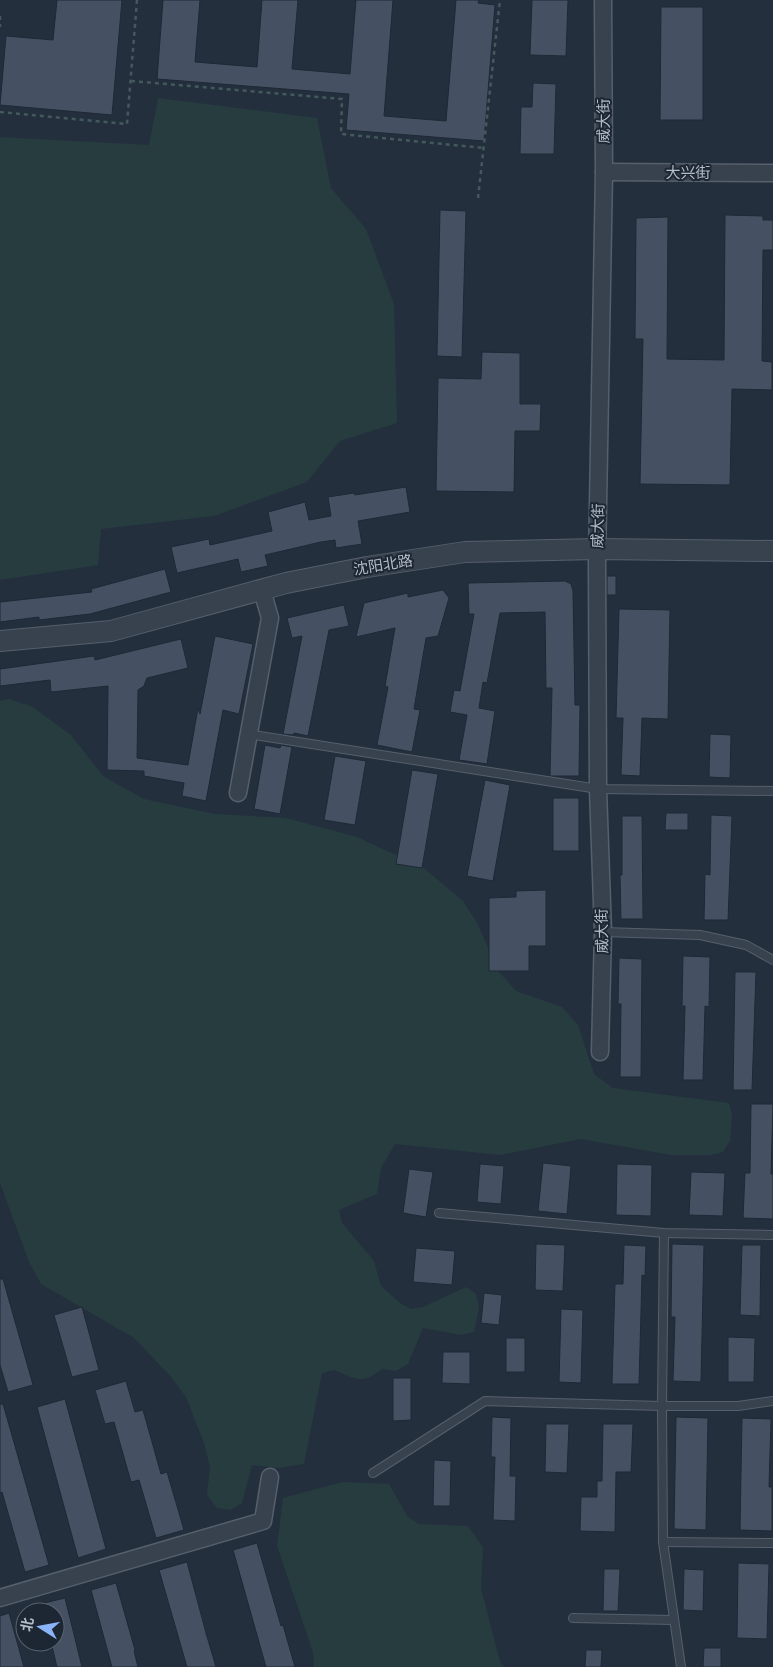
<svg xmlns="http://www.w3.org/2000/svg" width="773" height="1667" font-family="Karla,'Noto Sans SC',sans-serif">
  <style>
    .green { fill: #263c3f }
    .building { fill: #455162; stroke: #1f2835 }
    .lines { fill: none; stroke-linecap: round; stroke-linejoin: round }
    .service-casing { stroke: #565f6c; stroke-width: 10 }
    .minor-casing { stroke: #565f6c; stroke-width: 19 }
    .tertiary-casing { stroke: #565f6c; stroke-width: 22 }
    .path { stroke: #44595c; stroke-width: 2.5; stroke-dasharray: 4 4; stroke-linecap: butt }
    .service { stroke: #38414e; stroke-width: 8 }
    .minor { stroke: #38414e; stroke-width: 16 }
    .tertiary { stroke: #38414e; stroke-width: 20 }
    .labels { text-anchor: middle; dominant-baseline: central; stroke-width: 4; stroke-linejoin: round; paint-order: stroke }
    .street-label { font-size: 15px; fill: #b4bcc9; stroke: #1d2633 }
  </style>
  <rect width="100%" height="100%" fill="#242f3e"/>
  <g class="green">
    <path d="M 158,98 L 317,118 L 331,188 L 366,229 L 394,304 L 397,423 L 340,441 L 307,482 L 214,516 L 101,529 L 98,565 L 0,580 L 0,137 L 149,145 Z"/>
    <path d="M 9,699 L 31,706 L 71,735 L 103,776 L 144,799 L 215,814 L 286,818 L 357,837 L 424,868 L 463,901 L 477,923 L 499,972 L 516,991 L 562,1007 L 578,1025 L 594,1074 L 613,1088 L 729,1103 L 732,1115 L 730,1141 L 723,1152 L 710,1155 L 671,1155 L 581,1139 L 500,1155 L 395,1144 L 381,1168 L 377,1194 L 339,1210 L 342,1223 L 374,1261 L 381,1286 L 400,1303 L 411,1309 L 423,1307 L 466,1287 L 476,1294 L 479,1307 L 474,1332 L 461,1335 L 423,1328 L 408,1364 L 396,1371 L 382,1369 C 363,1385 356,1379 334,1370 L 322,1373 L 304,1464 L 278,1468 L 252,1465 L 242,1503 L 231,1510 L 217,1508 L 207,1495 L 210,1467 L 204,1443 L 186,1397 L 171,1377 L 134,1338 L 41,1284 L 29,1262 L 0,1183 L 0,701 Z"/>
    <path d="M 342,1482 L 389,1484 L 408,1517 L 419,1524 L 468,1526 L 483,1547 L 481,1588 L 500,1662 L 504,1667 L 314,1667 L 313,1652 L 277,1546 L 283,1498 Z"/>
  </g>
  <g class="building">
    <path d="M 57,0 L 122,0 L 112,115 L 0,105 L 6,36 L 53,40 Z"/>
    <path d="M 163,0 L 200,0 L 195,62 L 257,67 L 262,0 L 298,0 L 292,69 L 350,74 L 356,0 L 393,0 L 384,116 L 446,121 L 456,0 L 479,0 L 478,3 L 495,5 L 484,141 L 346,130 L 349,94 L 157,79 Z"/>
    <path d="M 532,0 L 568,0 L 566,56 L 530,55 Z"/>
    <path d="M 661,7 L 703,7 L 703,120 L 660,120 Z"/>
    <path d="M 533,83 L 556,84 L 554,154 L 520,154 L 521,107 L 532,107 Z"/>
    <path d="M 440,210 L 466,211 L 462,357 L 437,356 Z"/>
    <path d="M 725,215 L 763,216 L 763,220 L 773,220 L 773,250 L 763,250 L 762,361 L 772,362 L 772,390 L 732,389 L 730,485 L 640,484 L 643,339 L 635,339 L 636,218 L 668,217 L 667,359 L 724,360 Z"/>
    <path d="M 482,352 L 520,353 L 520,404 L 541,404 L 540,431 L 515,431 L 514,492 L 436,491 L 438,378 L 481,379 Z"/>
    <path d="M 406,487 L 410,512 L 358,521 L 362,544 L 336,548 L 335,540 L 321,542 L 265,555 L 268,566 L 241,572 L 238,559 L 177,573 L 171,547 L 209,539 L 210,545 L 272,531 L 268,512 L 305,502 L 309,520 L 331,516 L 328,497 L 354,493 L 355,495 Z"/>
    <path d="M 165,569 L 171,592 L 90,614 L 39,620 L 39,617 L 0,622 L 0,602 L 92,592 L 91,589 Z"/>
    <rect x="607" y="576" width="9" height="19"/>
    <path d="M 565,581 L 571,584 L 573,591 L 575,705 L 580,705 L 579,776 L 550,776 L 552,688 L 546,688 L 545,612 L 500,613 L 487,683 L 483,682 L 479,708 L 495,711 L 487,764 L 459,760 L 467,715 L 450,712 L 454,690 L 460,691 L 474,614 L 469,614 L 468,583 Z"/>
    <path d="M 443,590 L 449,598 L 438,636 L 426,638 L 414,709 L 420,710 L 412,752 L 377,745 L 388,687 L 385,686 L 395,628 L 356,637 L 364,603 L 408,593 L 408,597 Z"/>
    <path d="M 344,605 L 349,626 L 329,630 L 308,736 L 294,733 L 294,735 L 283,734 L 302,636 L 292,638 L 287,618 Z"/>
    <path d="M 619,609 L 670,610 L 668,719 L 642,718 L 640,776 L 621,775 L 623,718 L 616,718 Z"/>
    <path d="M 215,636 L 253,644 L 239,714 L 223,710 L 206,801 L 182,796 L 184,783 L 144,776 L 144,771 L 107,770 L 108,686 L 51,692 L 50,680 L 0,686 L 0,669 L 94,656 L 95,660 L 181,639 L 188,668 L 147,678 L 144,686 L 138,690 L 137,758 L 188,765 L 198,708 L 200,714 Z"/>
    <path d="M 710,734 L 731,735 L 730,778 L 709,777 Z"/>
    <path d="M 265,745 L 280,748 L 281,745 L 292,747 L 280,814 L 254,809 Z"/>
    <path d="M 335,756 L 366,761 L 355,825 L 324,820 Z"/>
    <path d="M 412,770 L 438,774 L 422,868 L 396,864 Z"/>
    <path d="M 485,780 L 510,785 L 493,881 L 467,876 Z"/>
    <rect x="553" y="798" width="26" height="53"/>
    <path d="M 666,813 L 688,813 L 688,830 L 665,830 Z"/>
    <path d="M 711,815 L 732,816 L 728,920 L 704,920 L 705,874 L 710,875 Z"/>
    <path d="M 622,816 L 642,816 L 643,919 L 621,919 L 620,875 L 622,875 Z"/>
    <path d="M 546,890 L 546,946 L 529,946 L 529,971 L 489,971 L 489,898 L 516,897 L 516,891 Z"/>
    <path d="M 683,956 L 710,957 L 709,1007 L 705,1006 L 703,1080 L 683,1080 L 685,1006 L 682,1006 Z"/>
    <path d="M 619,958 L 642,959 L 641,1077 L 620,1077 L 621,1004 L 618,1004 Z"/>
    <path d="M 735,972 L 756,972 L 752,1090 L 733,1090 Z"/>
    <path d="M 751,1104 L 773,1104 L 771,1174 L 773,1174 L 773,1219 L 743,1218 L 745,1173 L 750,1173 Z"/>
    <path d="M 543,1163 L 571,1166 L 567,1214 L 538,1211 Z"/>
    <path d="M 480,1164 L 504,1166 L 501,1204 L 477,1202 Z"/>
    <path d="M 617,1164 L 652,1165 L 651,1216 L 616,1215 Z"/>
    <path d="M 409,1169 L 433,1172 L 426,1217 L 403,1213 Z"/>
    <path d="M 691,1172 L 725,1173 L 723,1216 L 689,1215 Z"/>
    <path d="M 536,1244 L 565,1245 L 563,1291 L 535,1290 Z"/>
    <path d="M 672,1244 L 704,1245 L 701,1382 L 673,1381 L 675,1317 L 671,1317 Z"/>
    <path d="M 624,1245 L 646,1246 L 645,1276 L 642,1275 L 639,1384 L 612,1384 L 615,1284 L 623,1284 Z"/>
    <path d="M 742,1245 L 761,1245 L 760,1316 L 740,1315 Z"/>
    <path d="M 416,1248 L 455,1251 L 452,1285 L 413,1282 Z"/>
    <path d="M 0,1279 L 3,1279 L 33,1385 L 8,1392 L 0,1365 Z"/>
    <path d="M 484,1293 L 502,1295 L 499,1325 L 481,1323 Z"/>
    <path d="M 82,1307 L 99,1370 L 72,1377 L 54,1315 Z"/>
    <path d="M 561,1309 L 583,1310 L 581,1383 L 559,1382 Z"/>
    <path d="M 728,1337 L 755,1338 L 754,1382 L 728,1382 Z"/>
    <rect x="506" y="1338" width="19" height="34"/>
    <path d="M 443,1352 L 470,1352 L 470,1384 L 442,1383 Z"/>
    <path d="M 393,1378 L 411,1378 L 411,1420 L 393,1421 Z"/>
    <path d="M 126,1381 L 135,1412 L 143,1410 L 161,1474 L 167,1472 L 184,1530 L 156,1538 L 139,1480 L 131,1482 L 114,1422 L 105,1424 L 95,1390 Z"/>
    <path d="M 65,1399 L 106,1549 L 78,1558 L 37,1407 Z"/>
    <path d="M 0,1404 L 3,1404 L 49,1565 L 25,1572 L 2,1492 L 0,1493 Z"/>
    <path d="M 492,1417 L 511,1418 L 510,1476 L 516,1476 L 515,1521 L 493,1520 L 495,1457 L 491,1457 Z"/>
    <path d="M 676,1417 L 708,1418 L 706,1530 L 674,1529 Z"/>
    <path d="M 742,1418 L 771,1419 L 769,1487 L 772,1487 L 772,1531 L 740,1530 Z"/>
    <path d="M 546,1424 L 569,1424 L 567,1473 L 545,1472 Z"/>
    <path d="M 603,1424 L 633,1424 L 631,1472 L 616,1472 L 615,1532 L 580,1531 L 581,1497 L 597,1497 L 597,1481 L 602,1481 Z"/>
    <path d="M 434,1460 L 451,1461 L 450,1506 L 433,1506 Z"/>
    <path d="M 257,1543 L 281,1626 L 283,1625 L 295,1667 L 266,1667 L 233,1550 Z"/>
    <path d="M 187,1562 L 206,1633 L 216,1667 L 187,1667 L 159,1570 Z"/>
    <path d="M 738,1563 L 769,1564 L 767,1639 L 737,1638 Z"/>
    <path d="M 604,1569 L 620,1569 L 618,1611 L 603,1611 Z"/>
    <path d="M 684,1569 L 704,1570 L 703,1611 L 683,1610 Z"/>
    <path d="M 116,1583 L 135,1650 L 134,1651 L 138,1667 L 112,1667 L 91,1590 Z"/>
    <path d="M 65,1598 L 82,1667 L 57,1667 L 51,1642 L 55,1642 L 55,1612 L 24,1612 L 24,1608 Z"/>
    <path d="M 9,1613 L 24,1667 L 0,1667 L 0,1616 Z"/>
    <path d="M 704,1648 L 721,1648 L 721,1667 L 703,1667 Z"/>
    <path d="M 586,1650 L 602,1650 L 601,1667 L 585,1667 Z"/>
  </g>
  <g class="lines">
    <g class="service-casing">
      <g id="service">
        <path d="M 248,734 L 598,789 L 773,791"/>
        <path d="M 603,932 L 700,935 L 746,945 L 773,960"/>
        <path d="M 439,1213 L 664,1233 L 773,1235"/>
        <path d="M 664,1233 L 662,1406 L 663,1542 L 681,1667"/>
        <path d="M 373,1473 L 485,1401 L 662,1406 L 738,1406 L 773,1401"/>
        <path d="M 663,1542 L 773,1543"/>
        <path d="M 573,1618 L 673,1620"/>
      </g>
    </g>
    <g class="minor-casing">
      <g id="minor">
        <path d="M 604,172 L 773,173"/>
        <path d="M 238,793 L 270,618 L 262,590"/>
        <path d="M 600,1052 L 603,932 L 598,789 L 597,561 L 604,172 L 603,0"/>
        <path d="M 0,1598 L 263,1521 L 270,1477"/>
      </g>
    </g>
    <g class="tertiary-casing">
      <path id="tertiary" d="M 0,641 L 111,631 L 286,583 L 367,567 L 465,552 L 597,549 L 773,551"/>
    </g>
    <g class="path">
      <path d="M 0,16 L 0,27"/>
      <path d="M 131,81 L 342,99 L 341,134 L 484,148"/>
      <path d="M 0,112 L 127,124 L 137,0"/>
      <path d="M 478,198 L 500,0"/>
    </g>
    <use href="#service" class="service"/>
    <use href="#minor" class="minor"/>
    <use href="#tertiary" class="tertiary"/>
  </g>
  <g class="labels">
    <g class="street-label">
      <text transform="translate(604 121) rotate(-90)">威大街</text>
      <text x="688" y="173">大兴街</text>
      <text transform="translate(598 526) rotate(-89)">威大街</text>
      <text transform="translate(383 565) rotate(-9)">沈阳北路</text>
      <text transform="translate(602 931) rotate(-91)">威大街</text>
    </g>
  </g>
  <g transform="translate(40 1627) rotate(281)"><circle r="24" fill="#1d2633" stroke="#59626f"/>
  <path d="M0-4L9 19L0 12L-9 19Z" fill="#8ab4f8"/>
  <text y="-8" font-size="14" font-weight="bold" text-anchor="middle" fill="#b4bcc9">北</text>
  </g>
</svg>
